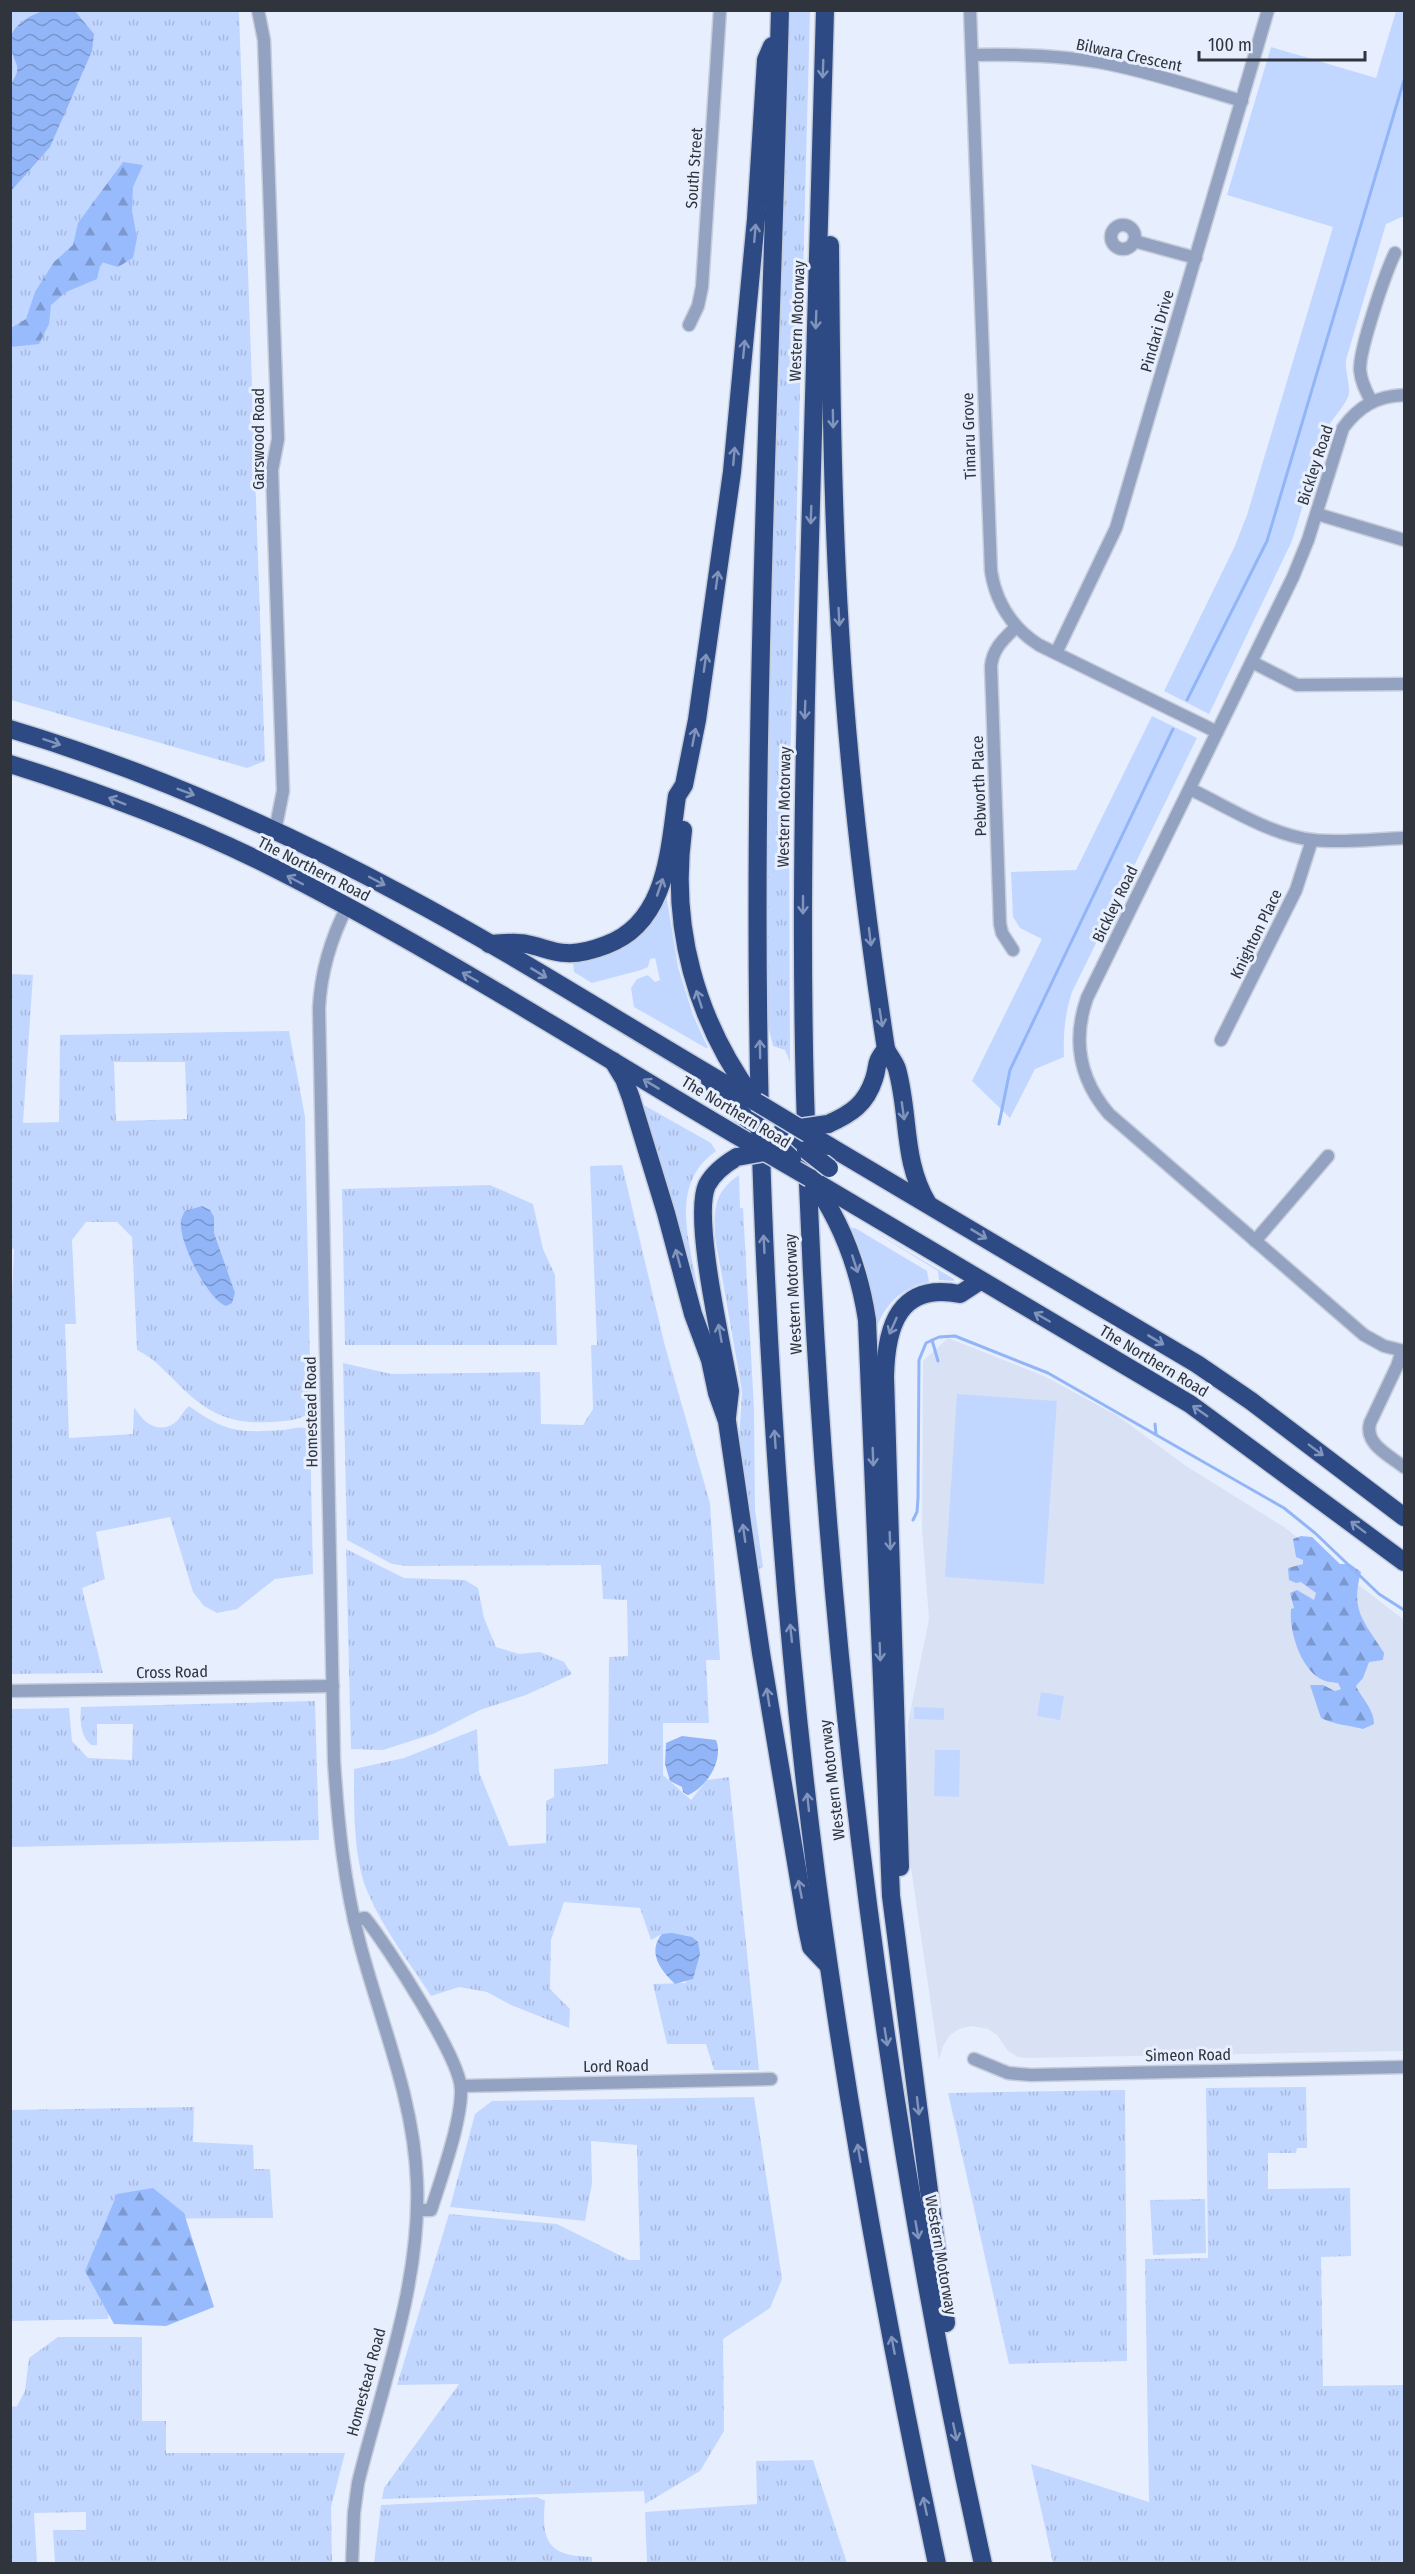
<svg xmlns="http://www.w3.org/2000/svg" width="1415" height="2574" font-family="'Fira Sans Condensed',sans-serif">
  <style>
    .built { fill: #d9e2f5 }
    .grass { fill: url(#grass-tufts); fill-rule: evenodd }
    .forest { fill: url(#forest-firs) }
    .green { fill: #c2d7ff }
    .water { fill: url(#water-waves) }
    .lines { fill: none; stroke-linecap: round; stroke-linejoin: round }
    .stream { stroke: #92b5f8; stroke-width: 3 }
    .minor-casing { stroke: #c6cddb; stroke-width: 15 }
    .highway-casing { stroke: #c6cddb; stroke-width: 21 }
    .minor { stroke: #93a2c0; stroke-width: 12 }
    .highway { stroke: #2e4a85; stroke-width: 18 }
    .highway-bridge-casing { stroke: #c6cddb; stroke-width: 21; stroke-linecap: butt }
    .highway-bridge { stroke: #2e4a85; stroke-width: 18 }
    .oneway { stroke: #8194bb }
    .labels { text-anchor: middle; dominant-baseline: central; stroke-width: 6; stroke-linejoin: round; paint-order: stroke }
    .street-label { font-size: 16px; fill: #2f343d; stroke: #e7effe }
  </style>
  <defs>
    <pattern id="grass-tufts" width="24" height="20" patternUnits="userSpaceOnUse" patternTransform="scale(1.5)"><rect width="24" height="20" fill="#c2d7ff"/><path d="M3 7l-1-3M5 7V3M7 7l1-3M15 17l-1-3M17 17v-4M19 17l1-3" fill="none" stroke="#a7b9db"/></pattern>
    <pattern id="forest-firs" width="22" height="20" patternUnits="userSpaceOnUse" patternTransform="scale(1.5)"><rect width="22" height="20" fill="#98bbfe"/><path d="M5 1l3.5 6h-7zM16 11l3.5 6h-7z" fill="#7c99cf"/></pattern>
    <pattern id="water-waves" width="16" height="10" patternUnits="userSpaceOnUse" patternTransform="scale(1.5)"><rect width="16" height="10" fill="#92b5f8"/><path d="M0 5q4-4 8 0t8 0" fill="none" stroke="#7894ca"/></pattern>
  </defs>
  <rect width="100%" height="100%" fill="#e7effe"/>
  <path class="built" d="M 948,1338 L 1046,1377 L 1118,1416 L 1186,1466 L 1284,1527 L 1404,1620 L 1404,2051 L 1028,2058 L 1018,2057 L 1008,2051 L 997,2035 L 988,2029 L 971,2026 L 959,2029 L 950,2035 L 943,2046 L 939,2060 L 910,1861 L 908,1723 L 929,1619 L 922,1529 L 923,1361 Z"/>
  <g class="grass">
    <path d="M 810,10 L 789,807 L 790,1062 L 785,1050 L 773,1046 L 765,1014 L 766,808 L 788,11 Z"/>
    <path d="M 10,11 L 239,11 L 265,761 L 247,768 L 11,700 Z"/>
    <path d="M 11,974 L 33,975 L 23,1123 L 59,1122 L 60,1035 L 289,1031 L 305,1117 L 311,1412 C 299,1421 286,1421 271,1422 C 231,1425 207,1413 179,1385 C 165,1371 155,1359 137,1350 L 132,1237 L 117,1222 L 86,1222 L 72,1240 L 76,1324 L 65,1324 L 69,1438 L 133,1434 L 134,1407 C 143,1423 160,1436 177,1421 C 181,1416 184,1410 189,1406 C 225,1432 239,1433 283,1430 C 294,1429 300,1425 310,1430 L 313,1574 L 275,1579 L 237,1609 L 217,1613 L 204,1606 L 193,1592 L 170,1517 L 96,1532 L 105,1579 L 82,1588 L 103,1673 L 11,1674 L 10,1340 L 14,1249 L 11,1248 ZM 114,1062 L 185,1062 L 187,1119 L 116,1121 Z"/>
    <path d="M 642,1104 L 711,1143 L 716,1151 C 668,1185 690,1242 698,1290 L 696,1291 Z"/>
    <path d="M 622,1165 L 665,1346 L 710,1503 L 720,1660 L 706,1660 L 709,1723 L 663,1723 L 663,1775 L 691,1800 L 707,1780 L 729,1777 L 759,2070 L 714,2070 L 706,2044 L 667,2044 L 653,1984 L 685,1983 C 696,1969 700,1960 698,1943 L 662,1934 L 651,1940 L 640,1908 L 564,1902 L 551,1940 L 550,1989 L 570,2009 L 569,2028 L 511,2005 L 487,1992 L 459,1987 L 431,1996 C 410,1963 383,1929 368,1893 C 353,1859 354,1806 354,1769 L 404,1758 L 477,1729 L 479,1772 L 509,1846 L 546,1843 L 546,1801 L 554,1797 L 554,1769 L 608,1764 L 609,1657 L 628,1656 L 627,1600 L 603,1599 L 601,1565 L 407,1566 L 392,1564 L 347,1540 L 343,1363 L 391,1374 L 540,1372 L 541,1424 L 583,1425 L 593,1409 L 591,1345 L 597,1345 L 590,1166 Z"/>
    <path d="M 739,1175 L 740,1208 L 743,1208 L 754,1409 L 755,1510 L 763,1567 L 759,1569 L 739,1443 L 742,1391 L 715,1237 C 714,1209 714,1192 739,1175 Z"/>
    <path d="M 490,1185 L 533,1204 L 543,1249 L 555,1275 L 557,1345 L 345,1345 L 342,1189 Z"/>
    <path d="M 346,1549 L 404,1578 L 465,1580 L 478,1588 L 484,1618 L 496,1647 L 519,1654 L 540,1652 L 564,1662 L 572,1674 L 526,1695 L 480,1710 L 433,1734 L 383,1750 L 351,1749 Z"/>
    <path d="M 315,1701 L 319,1840 L 11,1847 L 11,1709 L 69,1708 L 72,1741 L 88,1758 L 132,1760 L 133,1724 L 97,1724 L 97,1745 L 91,1745 C 80,1735 80,1721 81,1707 Z"/>
    <path d="M 1306,2087 L 1307,2148 L 1297,2148 L 1296,2153 L 1268,2153 L 1268,2189 L 1350,2188 L 1351,2256 L 1321,2257 L 1323,2386 L 1404,2385 L 1404,2563 L 1053,2563 L 1031,2464 L 1149,2502 L 1145,2259 L 1208,2258 L 1206,2088 Z"/>
    <path d="M 1125,2090 L 1127,2361 L 1009,2364 L 948,2093 Z"/>
    <path d="M 754,2097 L 782,2279 L 770,2308 L 723,2339 L 724,2431 L 700,2471 L 645,2504 L 644,2491 L 382,2499 L 384,2488 L 459,2384 L 397,2385 L 449,2214 L 557,2224 L 629,2260 L 640,2260 L 637,2145 L 591,2141 L 592,2183 L 585,2221 L 450,2207 L 475,2114 L 492,2101 Z"/>
    <path d="M 194,2107 L 193,2142 L 253,2145 L 254,2169 L 270,2169 L 273,2218 L 117,2219 L 108,2319 L 11,2321 L 10,2110 Z"/>
    <path d="M 1205,2199 L 1206,2253 L 1153,2255 L 1150,2200 Z"/>
    <path d="M 58,2337 L 142,2337 L 142,2421 L 166,2421 L 166,2453 L 345,2453 L 331,2507 L 332,2563 L 55,2563 L 53,2530 L 86,2530 L 86,2512 L 34,2513 L 37,2563 L 11,2563 L 11,2407 L 17,2406 L 25,2391 L 29,2358 Z"/>
    <path d="M 813,2460 L 847,2563 L 647,2563 L 645,2512 L 757,2504 L 756,2461 Z"/>
    <path d="M 537,2497 L 545,2501 C 541,2543 549,2556 592,2557 L 592,2563 L 374,2563 L 381,2505 Z"/>
  </g>
  <g class="forest">
    <path d="M 123,162 L 143,165 L 133,187 L 132,211 L 137,238 L 133,258 L 118,267 L 101,262 L 97,279 L 66,292 L 51,305 L 49,324 L 39,344 L 11,347 L 11,328 L 26,319 L 35,292 L 54,262 L 73,245 L 78,223 Z"/>
    <path d="M 1301,1536 L 1312,1537 L 1340,1564 L 1350,1564 L 1361,1572 C 1350,1611 1364,1621 1384,1653 L 1383,1660 L 1369,1662 L 1363,1678 L 1356,1686 C 1362,1699 1374,1709 1374,1724 L 1363,1729 C 1348,1725 1335,1725 1321,1718 L 1310,1685 L 1323,1685 L 1335,1691 L 1341,1689 L 1338,1683 C 1331,1682 1325,1682 1319,1678 C 1300,1666 1289,1631 1291,1609 L 1294,1608 L 1290,1593 L 1297,1590 L 1314,1600 L 1316,1593 L 1301,1582 L 1296,1583 L 1289,1580 L 1288,1568 L 1303,1564 L 1303,1560 L 1296,1557 L 1293,1539 Z"/>
    <path d="M 153,2188 L 184,2213 L 214,2307 L 166,2326 L 114,2324 L 85,2271 L 117,2194 Z"/>
  </g>
  <g class="green">
    <path d="M 1396,11 L 1404,11 L 1404,216 L 1386,224 L 1346,360 C 1345,371 1350,385 1349,393 C 1348,403 1331,420 1326,430 L 1292,541 L 1209,714 L 1164,691 L 1234,548 L 1247,515 L 1333,227 L 1227,195 L 1271,47 L 1376,78 Z"/>
    <path d="M 1152,716 L 1197,738 L 1072,992 C 1065,1014 1063,1034 1064,1057 L 1035,1069 L 1010,1118 L 972,1081 L 1042,939 L 1020,928 L 1013,917 L 1011,872 L 1076,870 Z"/>
    <path d="M 666,893 L 678,967 L 693,1015 L 708,1048 L 706,1048 L 634,1007 L 631,988 L 637,979 L 648,975 L 655,982 L 660,980 L 655,958 L 650,959 L 648,967 L 641,970 L 592,983 L 574,972 L 573,963 C 617,959 650,935 666,893 Z"/>
    <path d="M 860,1223 L 954,1279 L 954,1281 L 939,1280 L 938,1271 Z"/>
    <path d="M 851,1228 L 855,1228 L 927,1271 L 929,1282 C 905,1286 887,1302 878,1324 L 874,1324 C 873,1290 866,1259 851,1228 Z"/>
    <path d="M 957,1394 L 1057,1401 L 1044,1584 L 945,1577 Z"/>
    <path d="M 1041,1692 L 1064,1696 L 1060,1720 L 1037,1716 Z"/>
    <path d="M 914,1707 L 944,1708 L 944,1720 L 914,1719 Z"/>
    <path d="M 935,1750 L 960,1750 L 959,1797 L 934,1796 Z"/>
  </g>
  <g class="water">
    <path d="M 43,11 L 75,11 L 94,34 L 92,51 L 50,147 L 11,191 L 11,84 C 23,66 15,66 11,48 C 6,28 28,16 43,11 Z"/>
    <path d="M 202,1206 L 210,1210 L 214,1217 L 214,1233 L 235,1293 L 232,1303 L 226,1306 C 207,1299 178,1241 181,1220 C 182,1217 183,1214 185,1211 Z"/>
    <path d="M 682,1736 L 716,1740 C 724,1760 707,1787 688,1795 L 683,1792 L 682,1787 L 670,1781 L 665,1764 L 666,1743 Z"/>
    <path d="M 672,1933 L 692,1937 L 698,1942 L 700,1954 L 693,1979 L 675,1984 C 660,1970 647,1952 662,1934 Z"/>
  </g>
  <g class="lines">
    <g class="stream">
      <path d="M 1187,700 L 1267,541 L 1404,80"/>
      <path d="M 999,1124 L 1010,1070 L 1173,729"/>
      <path d="M 932,1340 L 938,1361"/>
      <path d="M 1155,1424 L 1156,1434"/>
      <path d="M 913,1520 L 917,1512 L 918,1498 L 919,1360 L 926,1343 L 939,1337 L 955,1336 L 1048,1373 L 1284,1508 L 1315,1533 L 1379,1594 L 1404,1610"/>
    </g>
    <g class="minor-casing">
      <g id="minor">
        <path d="M 258,10 L 264,40 L 278,439 L 272,470 L 283,791 L 275,831"/>
        <path d="M 970,10 L 991,571 C 996,603 1011,627 1039,645 L 1217,732"/>
        <path d="M 972,55 C 1018,54 1063,55 1109,64 C 1154,73 1198,88 1242,101"/>
        <circle cx="1123" cy="237" r="12"/>
        <path d="M 1134,241 L 1196,258"/>
        <path d="M 689,325 L 698,306 L 702,287 L 720,10"/>
        <path d="M 1404,395 C 1377,396 1359,406 1343,428 L 1308,540 L 1293,577 L 1087,998 C 1072,1041 1080,1080 1109,1114 L 1364,1335 L 1384,1346 L 1404,1351"/>
        <path d="M 1371,401 C 1366,391 1361,382 1360,370 C 1359,350 1385,274 1395,253"/>
        <path d="M 1317,514 L 1404,540"/>
        <path d="M 1056,653 L 1116,528 L 1268,10"/>
        <path d="M 1252,662 L 1297,685 L 1404,684"/>
        <path d="M 1190,789 C 1228,807 1270,835 1313,840 C 1343,843 1374,839 1404,838"/>
        <path d="M 347,907 C 330,940 321,971 319,1008 L 334,1761 C 338,1823 344,1884 360,1944 C 381,2023 414,2099 417,2182 C 421,2284 382,2385 358,2483 L 354,2513 L 352,2564"/>
        <path d="M 1013,950 L 1002,933 L 1000,924 L 991,666 C 993,648 1004,639 1016,627"/>
        <path d="M 1221,1040 L 1296,890 L 1312,840"/>
        <path d="M 1255,1241 L 1328,1156"/>
        <path d="M 1402,1351 L 1397,1366 L 1370,1423 C 1364,1444 1390,1456 1404,1467"/>
        <path d="M 10,1691 L 333,1686"/>
        <path d="M 354,1920 L 365,1918 C 387,1945 460,2058 461,2089 C 462,2120 441,2179 431,2210 L 418,2210"/>
        <path d="M 974,2059 L 1008,2073 L 1031,2075 L 1404,2067"/>
        <path d="M 461,2086 L 771,2079"/>
      </g>
    </g>
    <g class="highway-casing">
      <g id="highway">
        <path d="M 780,10 C 770,410 747,810 763,1209 C 773,1462 792,1717 829,1967 C 858,2167 895,2366 937,2564"/>
        <path d="M 825,10 C 820,187 815,363 810,539 C 805,724 800,909 805,1094 C 819,1588 876,2080 983,2564"/>
        <path d="M 830,245 C 831,373 832,502 840,630 C 848,771 865,910 886,1049 C 889,1056 895,1062 897,1069 C 910,1116 902,1161 928,1204"/>
        <path d="M 10,729 C 147,770 278,828 403,895 C 523,959 638,1034 756,1102"/>
        <path d="M 10,764 C 96,791 183,823 264,863 C 426,944 580,1043 736,1135"/>
        <path d="M 683,830 C 670,927 696,1020 753,1098"/>
        <path d="M 489,944 C 501,944 515,941 526,944 C 540,946 552,953 566,953 C 580,954 593,950 606,945 C 667,923 669,851 677,796 L 684,785 L 697,720 L 732,472 L 756,219 L 766,60 L 772,46"/>
        <path d="M 613,1061 L 624,1079 L 631,1098 L 666,1213 L 693,1314 L 710,1360 L 717,1393 L 727,1421 L 761,1653 L 807,1928 L 811,1947 L 828,1965"/>
        <path d="M 710,1081 L 736,1109 L 759,1129"/>
        <path d="M 828,1124 C 851,1114 866,1104 874,1079 C 879,1064 874,1064 886,1049"/>
        <path d="M 783,1130 L 806,1150"/>
        <path d="M 829,1146 L 1197,1364 L 1251,1401 L 1404,1517"/>
        <path d="M 810,1178 C 842,1221 859,1268 867,1320 L 891,1896 L 946,2323"/>
        <path d="M 814,1181 L 1190,1404 L 1404,1562"/>
        <path d="M 727,1417 L 730,1391 C 723,1350 692,1217 707,1185 C 714,1172 725,1164 737,1157"/>
        <path d="M 900,1867 L 885,1377 C 886,1326 899,1282 960,1294 L 980,1281"/>
      </g>
    </g>
    <use href="#minor" class="minor"/>
    <use href="#highway" class="highway"/>
    <g class="highway-bridge-casing">
      <g id="highway-bridge">
        <path d="M 756,1102 L 829,1146"/>
        <path d="M 800,1128 L 828,1124"/>
        <path d="M 759,1129 L 792,1159"/>
        <path d="M 736,1135 L 810,1178"/>
        <path d="M 806,1150 L 829,1168"/>
        <path d="M 737,1157 L 765,1152"/>
      </g>
    </g>
    <use href="#highway-bridge" class="highway-bridge"/>
  </g>
  <defs><path id="oneway-shaft" d="M-6 0H5M1.5-3L5.5 0L1.5 3" fill="none" stroke-width="1.6" stroke-linecap="round" stroke-linejoin="round" transform="scale(1.5)"/></defs>
  <g class="oneway">
    <use href="#oneway-shaft" transform="translate(823 69) rotate(92)"/>
    <use href="#oneway-shaft" transform="translate(755 233) rotate(-85)"/>
    <use href="#oneway-shaft" transform="translate(816 320) rotate(92)"/>
    <use href="#oneway-shaft" transform="translate(744 349) rotate(-84)"/>
    <use href="#oneway-shaft" transform="translate(833 419) rotate(89)"/>
    <use href="#oneway-shaft" transform="translate(734 456) rotate(-85)"/>
    <use href="#oneway-shaft" transform="translate(811 515) rotate(92)"/>
    <use href="#oneway-shaft" transform="translate(717 580) rotate(-82)"/>
    <use href="#oneway-shaft" transform="translate(839 617) rotate(87)"/>
    <use href="#oneway-shaft" transform="translate(705 663) rotate(-82)"/>
    <use href="#oneway-shaft" transform="translate(805 710) rotate(92)"/>
    <use href="#oneway-shaft" transform="translate(694 737) rotate(-79)"/>
    <use href="#oneway-shaft" transform="translate(52 742) rotate(19)"/>
    <use href="#oneway-shaft" transform="translate(186 792) rotate(21)"/>
    <use href="#oneway-shaft" transform="translate(117 801) rotate(-158)"/>
    <use href="#oneway-shaft" transform="translate(295 880) rotate(-152)"/>
    <use href="#oneway-shaft" transform="translate(377 881) rotate(28)"/>
    <use href="#oneway-shaft" transform="translate(660 887) rotate(-71)"/>
    <use href="#oneway-shaft" transform="translate(803 905) rotate(90)"/>
    <use href="#oneway-shaft" transform="translate(870 937) rotate(83)"/>
    <use href="#oneway-shaft" transform="translate(539 973) rotate(31)"/>
    <use href="#oneway-shaft" transform="translate(470 977) rotate(-150)"/>
    <use href="#oneway-shaft" transform="translate(699 999) rotate(-108)"/>
    <use href="#oneway-shaft" transform="translate(881 1018) rotate(81)"/>
    <use href="#oneway-shaft" transform="translate(760 1049) rotate(-91)"/>
    <use href="#oneway-shaft" transform="translate(651 1084) rotate(-149)"/>
    <use href="#oneway-shaft" transform="translate(903 1111) rotate(82)"/>
    <use href="#oneway-shaft" transform="translate(979 1234) rotate(31)"/>
    <use href="#oneway-shaft" transform="translate(764 1244) rotate(-93)"/>
    <use href="#oneway-shaft" transform="translate(678 1258) rotate(-105)"/>
    <use href="#oneway-shaft" transform="translate(855 1264) rotate(72)"/>
    <use href="#oneway-shaft" transform="translate(1042 1317) rotate(-150)"/>
    <use href="#oneway-shaft" transform="translate(893 1326) rotate(114)"/>
    <use href="#oneway-shaft" transform="translate(720 1333) rotate(-100)"/>
    <use href="#oneway-shaft" transform="translate(1156 1340) rotate(31)"/>
    <use href="#oneway-shaft" transform="translate(1200 1411) rotate(-145)"/>
    <use href="#oneway-shaft" transform="translate(775 1439) rotate(-94)"/>
    <use href="#oneway-shaft" transform="translate(1316 1450) rotate(37)"/>
    <use href="#oneway-shaft" transform="translate(873 1457) rotate(88)"/>
    <use href="#oneway-shaft" transform="translate(1358 1527) rotate(-143)"/>
    <use href="#oneway-shaft" transform="translate(744 1533) rotate(-98)"/>
    <use href="#oneway-shaft" transform="translate(890 1541) rotate(88)"/>
    <use href="#oneway-shaft" transform="translate(791 1633) rotate(-96)"/>
    <use href="#oneway-shaft" transform="translate(880 1652) rotate(88)"/>
    <use href="#oneway-shaft" transform="translate(768 1697) rotate(-99)"/>
    <use href="#oneway-shaft" transform="translate(808 1802) rotate(-96)"/>
    <use href="#oneway-shaft" transform="translate(800 1889) rotate(-101)"/>
    <use href="#oneway-shaft" transform="translate(886 2037) rotate(81)"/>
    <use href="#oneway-shaft" transform="translate(918 2106) rotate(83)"/>
    <use href="#oneway-shaft" transform="translate(859 2153) rotate(-100)"/>
    <use href="#oneway-shaft" transform="translate(917 2230) rotate(80)"/>
    <use href="#oneway-shaft" transform="translate(893 2345) rotate(-101)"/>
    <use href="#oneway-shaft" transform="translate(955 2432) rotate(78)"/>
    <use href="#oneway-shaft" transform="translate(925 2506) rotate(-102)"/>
  </g>
  <g class="labels">
    <g class="street-label">
      <text transform="translate(1129 55) rotate(12)">Bilwara Crescent</text>
      <text transform="translate(694 168) rotate(-86)">South Street</text>
      <text transform="translate(797 321) rotate(-88)">Western Motorway</text>
      <text transform="translate(1157 331) rotate(-74)">Pindari Drive</text>
      <text transform="translate(969 436) rotate(-92)">Timaru Grove</text>
      <text transform="translate(258 439) rotate(-90)">Garswood Road</text>
      <text transform="translate(1315 465) rotate(-72)">Bickley Road</text>
      <text transform="translate(979 786) rotate(-92)">Pebworth Place</text>
      <text transform="translate(784 807) rotate(-89)">Western Motorway</text>
      <text transform="translate(314 869) rotate(27)">The Northern Road</text>
      <text transform="translate(1115 904) rotate(-64)">Bickley Road</text>
      <text transform="translate(1256 934) rotate(-64)">Knighton Place</text>
      <text transform="translate(736 1112) rotate(31)">The Northern Road</text>
      <text transform="translate(793 1294) rotate(-93)">Western Motorway</text>
      <text transform="translate(1154 1361) rotate(31)">The Northern Road</text>
      <text transform="translate(311 1412) rotate(-91)">Homestead Road</text>
      <text transform="translate(172 1672) rotate(-1)">Cross Road</text>
      <text transform="translate(832 1780) rotate(-97)">Western Motorway</text>
      <text transform="translate(1188 2055) rotate(-1)">Simeon Road</text>
      <text transform="translate(616 2066) rotate(-1)">Lord Road</text>
      <text transform="translate(941 2255) rotate(80)">Western Motorway</text>
      <text transform="translate(366 2382) rotate(-75)">Homestead Road</text>
    </g>
  </g>
  <rect width="1415" height="2574" fill="none" stroke="#2f343d" stroke-width="24"/>
  <path d="M1199 51v9h166v-9" fill="none" stroke="#2f343d" stroke-width="3"/>
  <text x="1208" y="51" font-size="18" fill="#2f343d" stroke="#e7effe" stroke-width="4.5" paint-order="stroke">100 m</text>
</svg>
